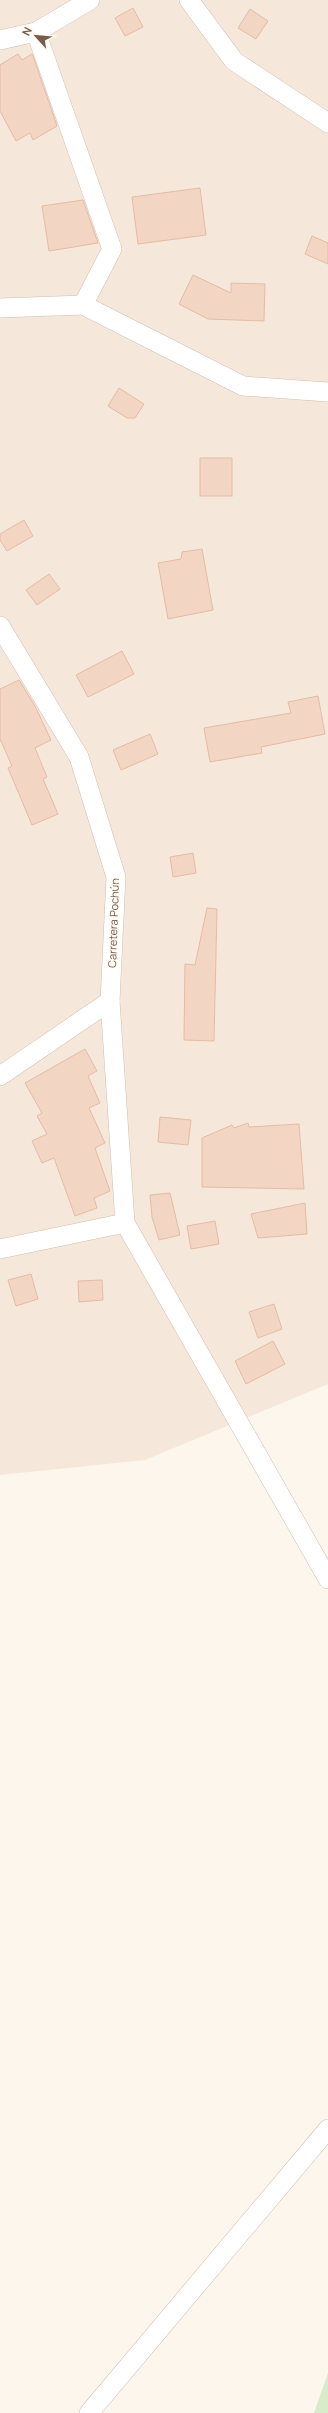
<svg xmlns="http://www.w3.org/2000/svg" width="328" height="2413" font-family="Manrope,sans-serif">
  <style>
    .residential { fill: #f5e8da }
    .green { fill: #d8ecc9 }
    .building { fill: #f3d5c3; stroke: #e6bba3 }
    .lines { fill: none; stroke-linecap: round; stroke-linejoin: round }
    .street-casing { stroke: #d1beb0; stroke-width: 20 }
    .street { stroke: #fff; stroke-width: 19 }
    .labels { text-anchor: middle; dominant-baseline: central; stroke-width: 3; stroke-linejoin: round; paint-order: stroke }
    .street-label { font-size: 11px; fill: #7a5c4d; stroke: #fffaf3 }
  </style>
  <rect width="100%" height="100%" fill="#fdf6ec"/>
  <path class="residential" d="M 0,0 L 328,0 L 328,1384 L 145,1460 L 0,1475 Z"/>
  <path class="green" d="M 328,2373 L 328,2413 L 314,2413 Z"/>
  <g class="building">
    <path d="M 133,8 L 143,27 L 125,36 L 115,18 Z"/>
    <path d="M 250,9 L 268,21 L 256,39 L 238,28 Z"/>
    <path d="M 18,54 L 22,60 L 32,54 L 33,56 L 57,126 L 33,140 L 30,133 L 16,141 L 0,111 L 0,65 Z"/>
    <path d="M 200,188 L 206,235 L 138,244 L 132,197 Z"/>
    <path d="M 83,200 L 98,243 L 49,251 L 42,206 Z"/>
    <path d="M 312,236 L 328,243 L 328,264 L 305,254 Z"/>
    <path d="M 193,275 L 231,293 L 231,283 L 265,284 L 264,321 L 208,319 L 179,304 Z"/>
    <path d="M 119,388 L 144,404 L 135,418 L 127,418 L 108,406 Z"/>
    <rect x="200" y="458" width="32" height="38"/>
    <path d="M 24,520 L 33,536 L 7,551 L 0,540 L 0,534 Z"/>
    <path d="M 202,549 L 213,610 L 168,619 L 158,563 L 181,559 L 182,552 Z"/>
    <path d="M 49,574 L 60,589 L 37,605 L 26,590 Z"/>
    <path d="M 122,651 L 134,674 L 88,697 L 76,675 Z"/>
    <path d="M 19,680 L 35,706 L 51,740 L 35,748 L 47,777 L 43,779 L 58,814 L 32,825 L 8,768 L 12,766 L 0,739 L 0,689 Z"/>
    <path d="M 318,696 L 325,734 L 261,747 L 262,753 L 210,762 L 204,728 L 291,713 L 288,702 Z"/>
    <path d="M 150,734 L 158,754 L 121,770 L 113,750 Z"/>
    <path d="M 193,853 L 196,873 L 173,877 L 170,857 Z"/>
    <path d="M 207,908 L 217,909 L 214,1041 L 184,1040 L 185,964 L 195,965 Z"/>
    <path d="M 85,1049 L 97,1071 L 88,1076 L 100,1103 L 89,1108 L 105,1143 L 95,1148 L 110,1191 L 94,1198 L 97,1208 L 75,1216 L 54,1158 L 42,1163 L 32,1141 L 47,1134 L 37,1116 L 42,1113 L 25,1083 Z"/>
    <path d="M 160,1117 L 191,1120 L 188,1145 L 158,1142 Z"/>
    <path d="M 248,1123 L 249,1127 L 299,1124 L 304,1189 L 202,1187 L 202,1138 L 232,1125 L 234,1128 Z"/>
    <path d="M 170,1193 L 180,1235 L 159,1240 L 152,1217 L 150,1195 Z"/>
    <path d="M 305,1203 L 307,1234 L 258,1238 L 251,1214 Z"/>
    <path d="M 215,1221 L 219,1244 L 191,1249 L 187,1226 Z"/>
    <path d="M 31,1274 L 38,1299 L 16,1306 L 8,1280 Z"/>
    <path d="M 102,1280 L 103,1300 L 79,1302 L 78,1281 Z"/>
    <path d="M 274,1304 L 282,1329 L 258,1338 L 249,1312 Z"/>
    <path d="M 273,1341 L 285,1364 L 246,1384 L 235,1361 Z"/>
  </g>
  <g class="lines">
    <g class="street-casing">
      <g id="street">
        <path d="M 189,0 L 234,61 L 328,123"/>
        <path d="M 36,32 L 90,0"/>
        <path d="M 0,40 L 36,32 L 112,249 L 83,305"/>
        <path d="M 0,308 L 83,305 L 243,386 L 328,392"/>
        <path d="M 0,626 L 79,757 L 116,877 L 110,1001 L 125,1223 L 328,1579"/>
        <path d="M 0,1076 L 110,1001"/>
        <path d="M 0,1249 L 125,1223"/>
        <path d="M 89,2413 L 328,2129"/>
      </g>
    </g>
    <use href="#street" class="street"/>
  </g>
  <g class="labels">
    <g class="street-label">
      <text transform="translate(113 923) rotate(-88)">Carretera Pochún</text>
    </g>
  </g>
  <g transform="translate(36 36) rotate(297)" stroke="#fffaf3" stroke-width="3" paint-order="stroke">
  <path d="M0-3L7 15L0 10L-7 15Z" fill="#7a5c4d"/>
  <text y="-6" font-size="11" font-weight="bold" text-anchor="middle" fill="#7a5c4d">N</text>
  </g>
</svg>
